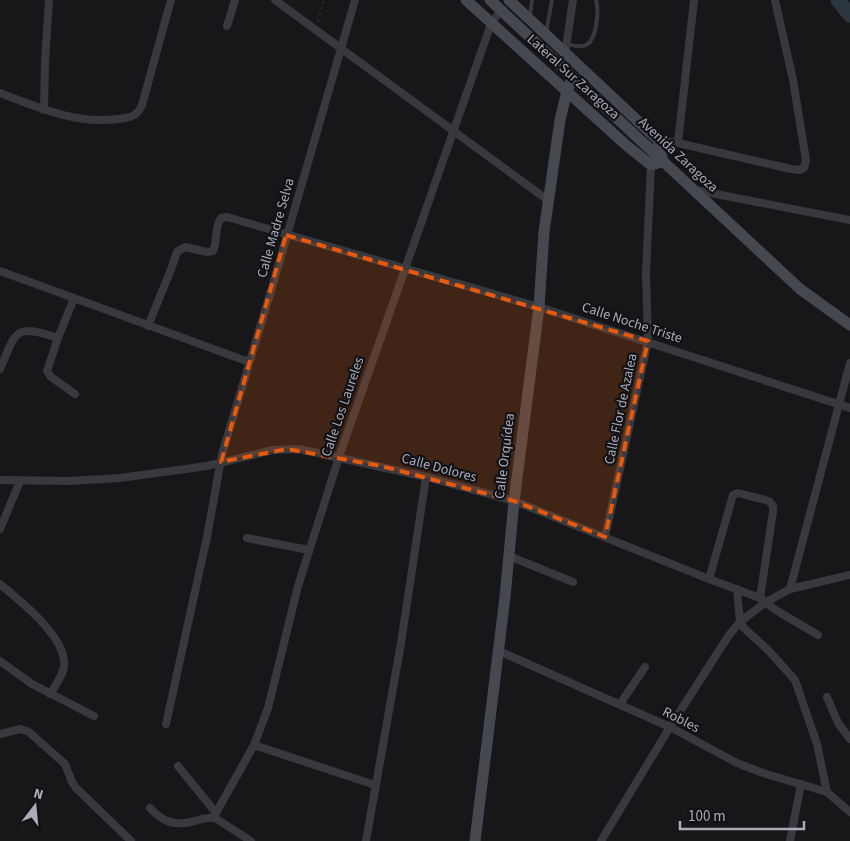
<svg xmlns="http://www.w3.org/2000/svg" width="850" height="841" font-family="'Source Sans 3',sans-serif">
  <style>
    .lines { fill: none; stroke-linecap: round; stroke-linejoin: round }
    .river { stroke: #2c363f; stroke-width: 15 }
    .path { stroke: #3e4046; stroke-width: 1; stroke-dasharray: 2.5 4; stroke-linecap: butt }
    .lane { stroke: #38393f; stroke-width: 4 }
    .street { stroke: #38393f; stroke-width: 8 }
    .secondary { stroke: #46484f; stroke-width: 11 }
    .marked { fill: #e8590c; fill-opacity: 0.2; stroke: #e8590c; stroke-width: 4; stroke-dasharray: 10 6; stroke-linejoin: round }
    .labels { text-anchor: middle; dominant-baseline: central; stroke-width: 4.5; stroke-linejoin: round; paint-order: stroke }
    .street-label { font-size: 14px; fill: #a9adba; stroke: #121215 }
  </style>
  <rect width="100%" height="100%" fill="#17171a"/>
  <g class="lines">
    <path class="river" d="M 838,0 L 850,15"/>
    <path class="path" d="M 318,22 L 324,0"/>
    <g class="lane">
      <path d="M 530,15 L 532,0"/>
      <path d="M 546,33 L 552,0"/>
      <path d="M 566,44 C 572,45 580,48 586,45 C 597,40 599,10 596,0"/>
    </g>
    <g class="street">
      <path d="M 275,0 L 549,201"/>
      <path d="M 227,26 L 235,0"/>
      <path d="M 565,54 L 573,0"/>
      <path d="M 0,93 C 39,108 75,124 117,119 C 129,118 137,117 142,105 L 171,0"/>
      <path d="M 44,110 L 45,61 L 49,0"/>
      <path d="M 658,140 L 678,143 L 791,169 L 800,170 L 804,168 L 806,160 L 793,80 L 775,0"/>
      <path d="M 678,143 L 694,0"/>
      <path d="M 695,190 L 850,220"/>
      <path d="M 0,271 L 249,362"/>
      <path d="M 74,298 L 58,338 L 47,371 L 51,377 L 75,394"/>
      <path d="M 148,326 L 170,272 L 177,252 L 185,247 L 207,252 L 213,251 C 218,241 214,228 221,218 L 227,217 L 539,307 L 850,408"/>
      <path d="M 0,369 C 17,329 15,324 58,338"/>
      <path d="M 0,480 L 69,481 L 120,478 L 207,466 L 273,450 L 299,449 L 426,477 L 514,501 L 709,579 L 760,598 L 766,602 L 790,589 L 850,575"/>
      <path d="M 0,529 L 20,481"/>
      <path d="M 605,537 L 648,341 L 646,272 L 651,165"/>
      <path d="M 247,538 L 309,550"/>
      <path d="M 509,556 L 573,582"/>
      <path d="M 709,579 L 733,495 L 738,493 L 769,501 L 773,506 L 773,512 L 760,598"/>
      <path d="M 0,584 C 20,601 67,637 64,666 C 63,676 55,686 50,694"/>
      <path d="M 737,589 L 740,622 L 744,628 L 768,650 L 795,680 L 817,744 L 827,792"/>
      <path d="M 790,589 L 850,363"/>
      <path d="M 499,651 L 670,727 L 737,763 L 763,773 L 827,792 L 850,812"/>
      <path d="M 0,661 L 32,684 L 94,716"/>
      <path d="M 827,697 L 838,723 L 850,739"/>
      <path d="M 620,704 L 645,667"/>
      <path d="M 166,724 L 207,537 L 222,454 L 273,284 L 355,0"/>
      <path d="M 0,734 L 20,729 L 29,732 L 65,764 L 72,782 L 76,788 L 131,841"/>
      <path d="M 254,745 L 375,785"/>
      <path d="M 178,766 L 216,813"/>
      <path d="M 150,808 C 162,821 173,826 191,822 C 199,820 205,817 215,818"/>
      <path d="M 216,813 L 254,745 L 268,708 L 298,586 L 339,457 L 491,24 L 501,10"/>
      <path d="M 215,815 L 215,818 L 251,841"/>
      <path d="M 366,841 L 401,643 L 426,477"/>
      <path d="M 601,841 L 670,727 L 729,635 L 740,622 L 766,602 L 774,609 L 818,635"/>
      <path d="M 790,841 L 801,784"/>
    </g>
    <g class="secondary">
      <path d="M 466,0 L 626,145 L 651,165 L 663,162 L 658,140 L 509,0"/>
      <path d="M 490,0 L 800,289 L 850,325"/>
      <path d="M 475,841 L 505,597 L 514,501 L 539,307 L 544,232 L 560,120 L 567,91 L 573,77"/>
    </g>
  </g>
  <path class="marked" d="M 286,235 L 648,341 L 605,537 L 514,501 L 381,466 L 287,449 L 221,462 Z"/>
  <g class="labels">
    <g class="street-label">
      <text transform="translate(573 77) rotate(42)">Lateral Sur Zaragoza</text>
      <text transform="translate(678 155) rotate(43)">Avenida Zaragoza</text>
      <text transform="translate(276 228) rotate(-74)">Calle Madre Selva</text>
      <text transform="translate(632 323) rotate(18)">Calle Noche Triste</text>
      <text transform="translate(343 407) rotate(-71)">Calle Los Laureles</text>
      <text transform="translate(621 409) rotate(-78)">Calle Flor de Azalea</text>
      <text transform="translate(505 456) rotate(-83)">Calle Orquídea</text>
      <text transform="translate(439 468) rotate(15)">Calle Dolores</text>
      <text transform="translate(681 720) rotate(27)">Robles</text>
    </g>
  </g>
  <g transform="translate(35 806) rotate(16)" stroke="#121215" stroke-width="4" paint-order="stroke">
  <path d="M0-4L9 19L0 12L-9 19Z" fill="#a9adba"/>
  <text y="-8" font-size="14" font-weight="bold" text-anchor="middle" fill="#a9adba">N</text>
  </g>
  <path d="M680 821v8h124v-8" fill="none" stroke="#a9adba" stroke-width="2.5"/>
  <text x="688" y="821" font-size="15" fill="#a9adba" stroke="#121215" stroke-width="4" paint-order="stroke">100 m</text>
</svg>
